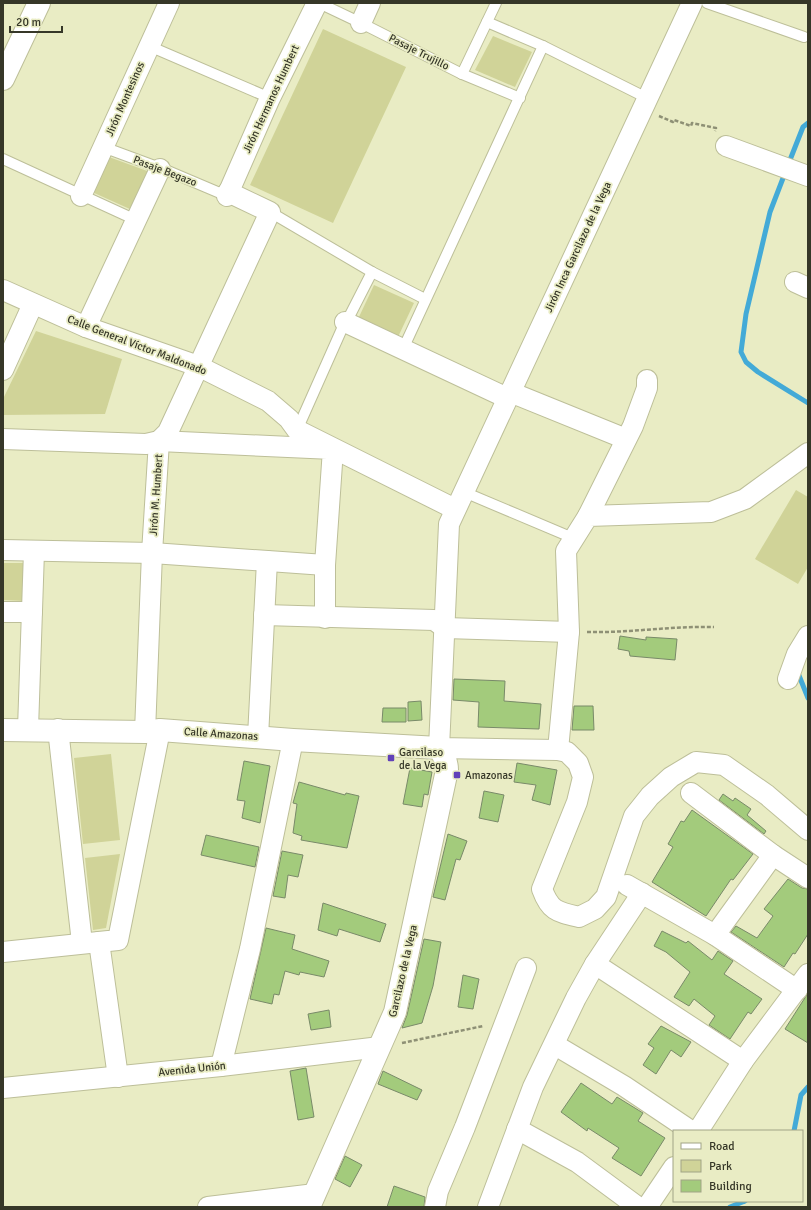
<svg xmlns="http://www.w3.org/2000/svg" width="811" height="1210" font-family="Signika,sans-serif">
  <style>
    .green { fill: #d0d398 }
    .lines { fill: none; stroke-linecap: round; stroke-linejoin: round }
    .stream { stroke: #43aad7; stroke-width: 5 }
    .building { fill: #a3cb7c; stroke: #798a69 }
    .service-casing { stroke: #bdbf99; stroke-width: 12 }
    .minor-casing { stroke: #bdbf99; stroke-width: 22 }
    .tertiary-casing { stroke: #bdbf99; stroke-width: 24 }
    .path { stroke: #8e9075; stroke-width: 2.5; stroke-dasharray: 4 2; stroke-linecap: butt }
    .service { stroke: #fff; stroke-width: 10 }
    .minor { stroke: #fff; stroke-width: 20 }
    .tertiary { stroke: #fff; stroke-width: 22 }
    .poi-dot { fill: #6141b9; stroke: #e9ecc4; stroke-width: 1.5 }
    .labels { text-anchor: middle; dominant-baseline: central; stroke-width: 3.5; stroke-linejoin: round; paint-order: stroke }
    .street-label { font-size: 11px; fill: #363728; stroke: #e9ecc4 }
    .poi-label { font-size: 11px; fill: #363728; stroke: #e9ecc4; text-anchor: start }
  </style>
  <rect width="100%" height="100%" fill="#e9ecc4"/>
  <g class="green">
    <path d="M 323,29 L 406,67 L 333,223 L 250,185 Z"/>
    <path d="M 493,36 L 532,52 L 515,87 L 475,70 Z"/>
    <path d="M 109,157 L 150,172 L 132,210 L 92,192 Z"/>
    <path d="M 374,285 L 414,303 L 398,337 L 358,319 Z"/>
    <path d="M 36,331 L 122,359 L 105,414 L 3,415 L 3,399 Z"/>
    <path d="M 796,490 L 808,497 L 808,567 L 798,584 L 755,559 Z"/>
    <path d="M 3,563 L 25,563 L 24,601 L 3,600 Z"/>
    <path d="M 111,754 L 120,840 L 83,844 L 74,758 Z"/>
    <path d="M 120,854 L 106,928 L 93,930 L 85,858 Z"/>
  </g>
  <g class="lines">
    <g class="stream">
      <path d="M 788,165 L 803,127 L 808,123"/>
      <path d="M 785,173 L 770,212 L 746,314 L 741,352 L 746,362 L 758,372 L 808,403"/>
      <path d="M 798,673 L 808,698"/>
      <path d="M 794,1131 L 801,1095 L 808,1087"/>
      <path d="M 730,1207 L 745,1201"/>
    </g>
  </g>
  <g class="building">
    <path d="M 620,636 L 646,640 L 646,637 L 677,639 L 675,660 L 630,656 L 629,651 L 618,649 Z"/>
    <path d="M 454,679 L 505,681 L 504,701 L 541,704 L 539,729 L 478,727 L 479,702 L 453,700 Z"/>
    <path d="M 421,701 L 422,720 L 408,721 L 408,702 Z"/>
    <path d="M 574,706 L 593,706 L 594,730 L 572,730 Z"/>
    <path d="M 383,708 L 406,708 L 406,722 L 382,722 Z"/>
    <path d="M 244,761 L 270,766 L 260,823 L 242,818 L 245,801 L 237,800 Z"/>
    <path d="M 517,763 L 557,770 L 550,805 L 532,800 L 536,785 L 514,782 Z"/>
    <path d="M 410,768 L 432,772 L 428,795 L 424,794 L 422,807 L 403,804 Z"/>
    <path d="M 299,782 L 345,795 L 346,793 L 359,796 L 347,848 L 301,840 L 302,836 L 293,833 L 297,804 L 293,803 Z"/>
    <path d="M 484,791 L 504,795 L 498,822 L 479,818 Z"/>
    <path d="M 723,794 L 733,801 L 735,798 L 751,809 L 747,815 L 766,831 L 764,834 L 719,800 Z"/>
    <path d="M 692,810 L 753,854 L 733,880 L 731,879 L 706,916 L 652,882 L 673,847 L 668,844 L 681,821 L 684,822 Z"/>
    <path d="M 448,834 L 467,841 L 460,860 L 456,859 L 445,900 L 433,897 Z"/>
    <path d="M 206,835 L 259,847 L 255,867 L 201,855 Z"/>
    <path d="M 282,851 L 303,855 L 298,877 L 288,875 L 285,898 L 273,896 Z"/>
    <path d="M 788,879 L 802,888 L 808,889 L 808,934 L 795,954 L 793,953 L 784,967 L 731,932 L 736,926 L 757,938 L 773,916 L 764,909 Z"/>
    <path d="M 323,903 L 386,924 L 380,942 L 339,929 L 337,936 L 318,930 Z"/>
    <path d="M 266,928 L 295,935 L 292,949 L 329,961 L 324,977 L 300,972 L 299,975 L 285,971 L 279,995 L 274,994 L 272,1004 L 250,999 Z"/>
    <path d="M 662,931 L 686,943 L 688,941 L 712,960 L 718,951 L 733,961 L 724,974 L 762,999 L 751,1014 L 748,1012 L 730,1039 L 709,1025 L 715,1016 L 694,999 L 689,1006 L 674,997 L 690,972 L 666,952 L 654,946 Z"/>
    <path d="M 424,939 L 441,942 L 433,986 L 422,1023 L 402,1028 L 407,1015 Z"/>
    <path d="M 463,975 L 479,979 L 473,1009 L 458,1007 Z"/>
    <path d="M 808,993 L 808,1043 L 785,1029 Z"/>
    <path d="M 329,1010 L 331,1027 L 311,1030 L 308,1014 Z"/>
    <path d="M 661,1026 L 691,1042 L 681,1057 L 671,1050 L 656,1074 L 643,1065 L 654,1048 L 648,1044 Z"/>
    <path d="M 306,1068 L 314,1117 L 298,1120 L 290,1071 Z"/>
    <path d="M 383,1071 L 422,1090 L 417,1100 L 378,1084 Z"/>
    <path d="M 581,1083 L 612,1104 L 617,1097 L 643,1113 L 638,1121 L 665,1138 L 641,1176 L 612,1158 L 619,1148 L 588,1128 L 587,1131 L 561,1112 Z"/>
    <path d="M 345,1156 L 362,1165 L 350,1187 L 335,1179 Z"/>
    <path d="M 394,1186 L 425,1197 L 424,1207 L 387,1207 Z"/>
  </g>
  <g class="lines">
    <g class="service-casing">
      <g id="service">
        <path d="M 319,3 L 361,23 L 462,74 L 520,98"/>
        <path d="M 707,3 L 804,37"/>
        <path d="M 487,22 L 543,46 L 647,98"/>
        <path d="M 149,46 L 270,98"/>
        <path d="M 462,74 L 496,3"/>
        <path d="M 103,147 L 168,171 L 227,196"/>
        <path d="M 3,159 L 136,220"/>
        <path d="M 270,212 L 372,272 L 425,299"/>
        <path d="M 403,349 L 543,46"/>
        <path d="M 297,430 L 345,322 L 348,319 L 372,272"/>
        <path d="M 464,492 L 573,538"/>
      </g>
    </g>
    <g class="minor-casing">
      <g id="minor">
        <path d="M 692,3 L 449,524 L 439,748 L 558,750 L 567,752 L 578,763 L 583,777 L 577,802 L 542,889 C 550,911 557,912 579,917 L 595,909 L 606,897 L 634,816 L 650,796 L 671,777 L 696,762 L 724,765 L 767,795 L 808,830"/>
        <path d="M 361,23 L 370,3"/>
        <path d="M 726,146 L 808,176"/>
        <path d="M 81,196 L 169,3"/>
        <path d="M 227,196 L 270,98 L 317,3"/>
        <path d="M 795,282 L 808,288"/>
        <path d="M 3,290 L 86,327 L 198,366 L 268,401 L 289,419 L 297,430 L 455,509"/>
        <path d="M 345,322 L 507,398"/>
        <path d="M 86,327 L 160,169"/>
        <path d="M 3,370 L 33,304"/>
        <path d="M 510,392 L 626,439"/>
        <path d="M 3,439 L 146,444 L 159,441 L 333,449 L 325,565 L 325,618"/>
        <path d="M 588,516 L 633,426 L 647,388 L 647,380"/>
        <path d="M 3,550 L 152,553 L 325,565"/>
        <path d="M 3,612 L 32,612"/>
        <path d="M 264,615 L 434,620 L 445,628 L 569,632"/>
        <path d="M 788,679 L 797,654 L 808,636"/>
        <path d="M 28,729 L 34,551"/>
        <path d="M 58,729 L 82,943"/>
        <path d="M 145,732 L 152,553 L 159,441 L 168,432 L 270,212 L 228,192"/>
        <path d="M 258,737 L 267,561"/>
        <path d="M 558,750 L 569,632 L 566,551 L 588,516 L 711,512 L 745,499 L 808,453"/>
        <path d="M 691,793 L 773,855 L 808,878"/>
        <path d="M 627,885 L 715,935 L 797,990"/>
        <path d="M 715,935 L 773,855"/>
        <path d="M 99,942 L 118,1077"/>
        <path d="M 3,952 L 118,940 L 160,730"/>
        <path d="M 595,964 L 743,1061"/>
        <path d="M 555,1045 L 624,1086 L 691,1131"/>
        <path d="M 221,1066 L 250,949 L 293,740"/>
        <path d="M 3,1088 L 221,1066 L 380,1047"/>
        <path d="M 517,1129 L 577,1162 L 638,1207"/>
        <path d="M 698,1131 L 743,1061 L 808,974"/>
        <path d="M 208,1207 L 315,1194"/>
        <path d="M 435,1207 L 438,1191 L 465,1127 L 526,968"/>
        <path d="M 488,1207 L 533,1087 L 576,998 L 595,964 L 642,893"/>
        <path d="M 647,1207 L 674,1167"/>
      </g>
    </g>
    <g class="tertiary-casing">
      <g id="tertiary">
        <path d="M 3,79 L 39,3"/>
        <path d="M 3,730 L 145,732 L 160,730 L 293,740 L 439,748 C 444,755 447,761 447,770 L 395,1012 L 309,1207"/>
      </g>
    </g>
    <g class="path">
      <path d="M 659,116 L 673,122 L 674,120 L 691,126 L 692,123 L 716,128 L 715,131"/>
      <path d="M 587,632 C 629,633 671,626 714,627"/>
      <path d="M 402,1043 L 483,1026"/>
    </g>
    <use href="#service" class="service"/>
    <use href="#minor" class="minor"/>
    <use href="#tertiary" class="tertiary"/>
  </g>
  <g class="poi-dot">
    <rect x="387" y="754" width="8" height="8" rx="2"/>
    <rect x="453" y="771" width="8" height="8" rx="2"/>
  </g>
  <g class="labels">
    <g class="street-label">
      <text transform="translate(419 52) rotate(27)">Pasaje Trujillo</text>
      <text transform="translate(125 99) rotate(-66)">Jirón Montesinos</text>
      <text transform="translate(271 99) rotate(-65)">Jirón Hermanos Humbert</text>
      <text transform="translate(165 171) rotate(21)">Pasaje Begazo</text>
      <text transform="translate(578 247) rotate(-65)">Jirón Inca Garcilazo de la Vega</text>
      <text transform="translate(137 345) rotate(21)">Calle General Víctor Maldonado</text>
      <text transform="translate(156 495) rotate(-86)">Jirón M. Humbert</text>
      <text transform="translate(221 734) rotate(4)">Calle Amazonas</text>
      <text transform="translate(403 971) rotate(-77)">Garcilazo de la Vega</text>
      <text transform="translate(192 1069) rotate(-6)">Avenida Unión</text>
    </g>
    <g class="poi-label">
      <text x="399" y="752">Garcilaso<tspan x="399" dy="13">de la Vega</tspan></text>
      <text x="465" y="775">Amazonas</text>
    </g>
  </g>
  <rect width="811" height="1210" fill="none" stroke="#363728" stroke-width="8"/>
  <rect x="673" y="1130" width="130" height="72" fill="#e9ecc4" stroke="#a1a486"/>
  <rect x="681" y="1143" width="20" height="6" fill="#ffffff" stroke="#a1a486"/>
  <text x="709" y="1150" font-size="12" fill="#363728">Road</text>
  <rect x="681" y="1160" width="20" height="12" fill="#d0d398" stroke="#a1a486"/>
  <text x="709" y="1170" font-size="12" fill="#363728">Park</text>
  <rect x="681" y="1180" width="20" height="12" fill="#a3cb7c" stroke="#a1a486"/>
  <text x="709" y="1190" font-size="12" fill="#363728">Building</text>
  <path d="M10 26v6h52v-6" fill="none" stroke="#363728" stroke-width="2"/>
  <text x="16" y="26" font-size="12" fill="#363728" stroke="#e9ecc4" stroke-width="3" paint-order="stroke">20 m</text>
</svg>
